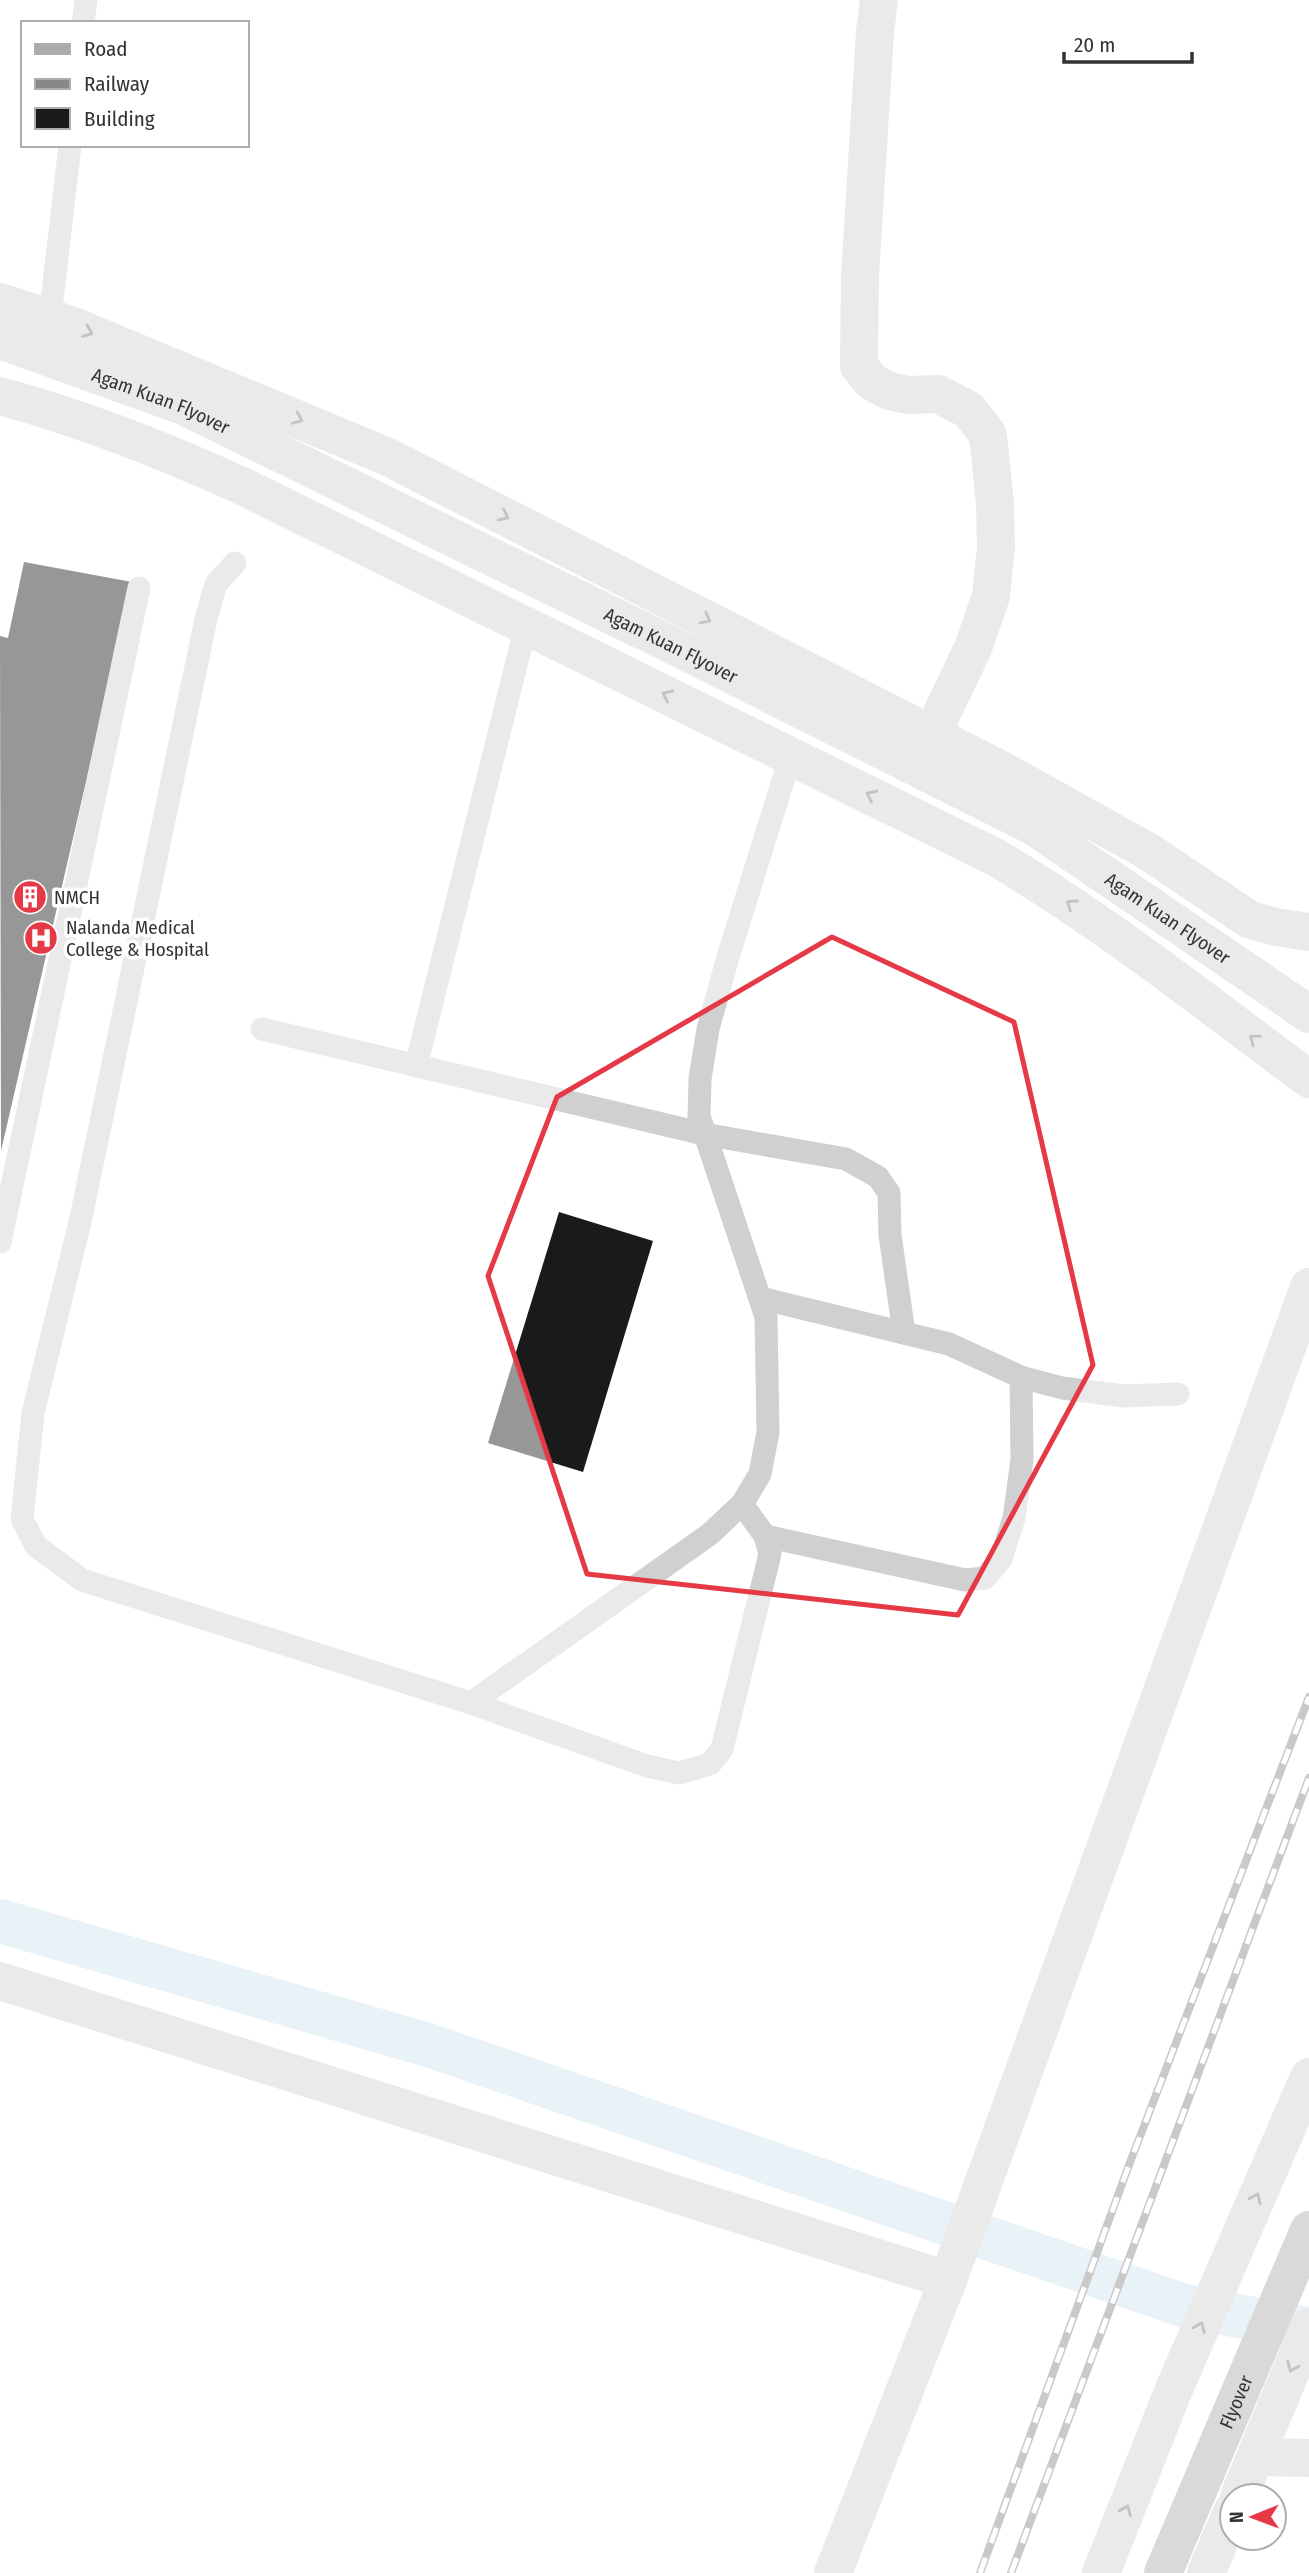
<svg xmlns="http://www.w3.org/2000/svg" width="1309" height="2573" font-family="'Fira Sans Condensed',sans-serif">
  <style>
    .lines { fill: none; stroke-linecap: round; stroke-linejoin: round }
    .canal { stroke: #cfe2ee; stroke-width: 44 }
    .building { fill: #1a1a1a }
    .service { stroke: #d0d0d0; stroke-width: 23 }
    .minor { stroke: #d0d0d0; stroke-width: 38 }
    .tertiary { stroke: #d0d0d0; stroke-width: 38 }
    .primary { stroke: #ababab; stroke-width: 38 }
    .rail-casing { stroke: #888; stroke-width: 8 }
    .rail { stroke: #fff; stroke-width: 5; stroke-dasharray: 16; stroke-linecap: butt }
    .oneway { stroke: #7a7a7a }
    .marked { fill: none; stroke: #e63946; stroke-width: 5; stroke-linejoin: round }
    .labels { text-anchor: middle; dominant-baseline: central; stroke-width: 7; stroke-linejoin: round; paint-order: stroke }
    .street-label { font-size: 19px; fill: #333; stroke: #fff }
    .poi-label { font-size: 19px; fill: #333; stroke: #fff; text-anchor: start }
  </style>
  <rect width="100%" height="100%" fill="#fff"/>
  <g class="lines">
    <path class="canal" d="M 0,1921 L 428,2045 L 1185,2306 L 1307,2329"/>
  </g>
  <g class="building">
    <path d="M 24,562 L 132,582 L 1,1151 L 0,636 L 8,638 Z"/>
    <path d="M 559,1212 L 653,1241 L 583,1472 L 488,1443 Z"/>
  </g>
  <g class="lines">
    <g class="service">
      <path d="M 83,23 L 86,0"/>
      <path d="M 50,318 L 70,145"/>
      <path d="M 235,563 L 216,584 L 206,619 L 80,1222 L 33,1413 L 22,1519 L 36,1546 L 82,1580 L 471,1703 L 647,1766 L 679,1773 L 710,1764 L 722,1749 L 770,1554 L 765,1536 L 742,1504"/>
      <path d="M 262,1029 L 704,1134 L 846,1159 L 878,1177 L 889,1193 L 890,1235 L 904,1333"/>
      <path d="M 416,1066 L 526,625"/>
      <path d="M 0,1242 L 139,588"/>
      <path d="M 760,1298 L 949,1344 L 1021,1377 L 1062,1388 L 1124,1396 L 1178,1394"/>
      <path d="M 765,1536 L 965,1580 L 985,1578 L 1001,1559 L 1014,1518 L 1022,1460 L 1021,1377"/>
      <path d="M 471,1703 L 710,1534 L 742,1504 L 760,1474 L 768,1432 L 766,1317 L 699,1116 L 700,1079 L 708,1029 L 728,957 L 791,755"/>
    </g>
    <g class="minor">
      <path d="M 879,0 L 875,32 L 860,276 L 859,366 L 872,382 L 889,391 L 908,395 L 938,394 L 969,410 L 988,435 L 995,504 L 996,547 L 991,596 L 973,648 L 932,734"/>
      <path d="M 0,302 L 71,325 L 388,457 L 1007,773 L 1149,852 L 1250,920 L 1276,927 L 1309,932"/>
      <path d="M 0,396 C 82,418 163,450 240,485 L 995,857 C 1105,922 1206,1003 1309,1079"/>
      <path d="M 0,1981 L 948,2280"/>
      <path d="M 1256,2457 L 1309,2458"/>
      <path d="M 833,2573 L 948,2280 L 1309,1287"/>
    </g>
    <g class="tertiary">
      <path id="s1" d="M 0,340 L 183,406 L 672,645 L 1033,826 L 1309,1014"/>
      <path d="M 1239,2496 L 1309,2328"/>
      <path d="M 1101,2573 L 1174,2389 L 1309,2077"/>
      <path d="M 1206,2573 L 1232,2512"/>
    </g>
    <path class="primary" id="s2" d="M 1163,2573 L 1309,2230"/>
    <g class="rail-casing">
      <g id="rail">
        <path d="M 980,2573 L 1129,2165 L 1309,1697"/>
        <path d="M 1011,2573 L 1309,1778"/>
      </g>
    </g>
    <use href="#rail" class="rail"/>
  </g>
  <defs><path id="oneway-chevron" d="M-2-3.5L2.5 0L-2 3.5" fill="none" stroke-width="1.6" stroke-linecap="round" stroke-linejoin="round" transform="scale(1.75)"/></defs>
  <g class="oneway">
    <use href="#oneway-chevron" transform="translate(88 332) rotate(22)"/>
    <use href="#oneway-chevron" transform="translate(298 419) rotate(23)"/>
    <use href="#oneway-chevron" transform="translate(504 516) rotate(27)"/>
    <use href="#oneway-chevron" transform="translate(706 619) rotate(27)"/>
    <use href="#oneway-chevron" transform="translate(667 695) rotate(-154)"/>
    <use href="#oneway-chevron" transform="translate(871 795) rotate(-154)"/>
    <use href="#oneway-chevron" transform="translate(1071 904) rotate(-145)"/>
    <use href="#oneway-chevron" transform="translate(1254 1039) rotate(-143)"/>
    <use href="#oneway-chevron" transform="translate(1256 2198) rotate(-66)"/>
    <use href="#oneway-chevron" transform="translate(1200 2327) rotate(-67)"/>
    <use href="#oneway-chevron" transform="translate(1292 2367) rotate(113)"/>
    <use href="#oneway-chevron" transform="translate(1126 2510) rotate(-68)"/>
  </g>
  <path d="M0 0H1309V2573H0ZM 832,937 L 1014,1022 L 1093,1365 L 958,1615 L 587,1574 L 488,1276 L 557,1097 Z" fill="#fff" fill-opacity=".55" fill-rule="evenodd"/>
  <path class="marked" d="M 832,937 L 1014,1022 L 1093,1365 L 958,1615 L 587,1574 L 488,1276 L 557,1097 Z"/>
  <defs>
    <g id="building-disc" transform="scale(1.75)"><circle r="9.5" fill="#e63946" stroke="#fff"/><path d="M-4-6H4V6H1V3H-1V6H-4ZM-2.5-4.3h1.7v1.8h-1.7ZM.8-4.3h1.7v1.8H.8ZM-2.5-1h1.7V.8h-1.7ZM.8-1h1.7V.8H.8Z" fill="#fff"/></g>
    <g id="hospital-disc" transform="scale(1.75)"><circle r="9.5" fill="#e63946" stroke="#fff"/><path d="M-5-5h3v3.5h4V-5h3V5h-3V1.5h-4V5h-3Z" fill="#fff"/></g>
  </defs>
  <g fill-rule="evenodd">
    <use href="#building-disc" x="30" y="897"/>
    <use href="#hospital-disc" x="41" y="938"/>
  </g>
  <g class="labels">
    <g class="street-label">
      <text stroke="none"><textPath href="#s1" startOffset="172">Agam Kuan Flyover</textPath></text>
      <text stroke="none"><textPath href="#s1" startOffset="738">Agam Kuan Flyover</textPath></text>
      <text stroke="none"><textPath href="#s1" startOffset="1306">Agam Kuan Flyover</textPath></text>
      <text stroke="none"><textPath href="#s2" startOffset="186">Flyover</textPath></text>
    </g>
    <g class="poi-label">
      <text x="54" y="897">NMCH</text>
      <text x="66" y="927">Nalanda Medical<tspan x="66" dy="22">College &amp; Hospital</tspan></text>
    </g>
  </g>
  <rect x="21" y="21" width="228" height="126" fill="#ffffff" stroke="#adadad" stroke-width="2"/>
  <rect x="35" y="44" width="35" height="10" fill="#ababab" stroke="#adadad" stroke-width="2"/>
  <text x="84" y="56" font-size="21" fill="#333333">Road</text>
  <rect x="35" y="79" width="35" height="10" fill="#888888" stroke="#adadad" stroke-width="2"/>
  <text x="84" y="91" font-size="21" fill="#333333">Railway</text>
  <rect x="35" y="108" width="35" height="21" fill="#1a1a1a" stroke="#adadad" stroke-width="2"/>
  <text x="84" y="126" font-size="21" fill="#333333">Building</text>
  <g transform="translate(1253 2517) rotate(269)"><circle r="33" fill="#ffffff" stroke="#adadad" stroke-width="2"/>
  <path d="M0-5L12 26L0 18L-12 26Z" fill="#e63946"/>
  <text y="-10" font-size="19" font-weight="bold" text-anchor="middle" fill="#333333">N</text>
  </g>
  <path d="M1064 52v10h128v-10" fill="none" stroke="#333333" stroke-width="3.5"/>
  <text x="1074" y="52" font-size="21" fill="#333333" stroke="#ffffff" stroke-width="5" paint-order="stroke">20 m</text>
</svg>
